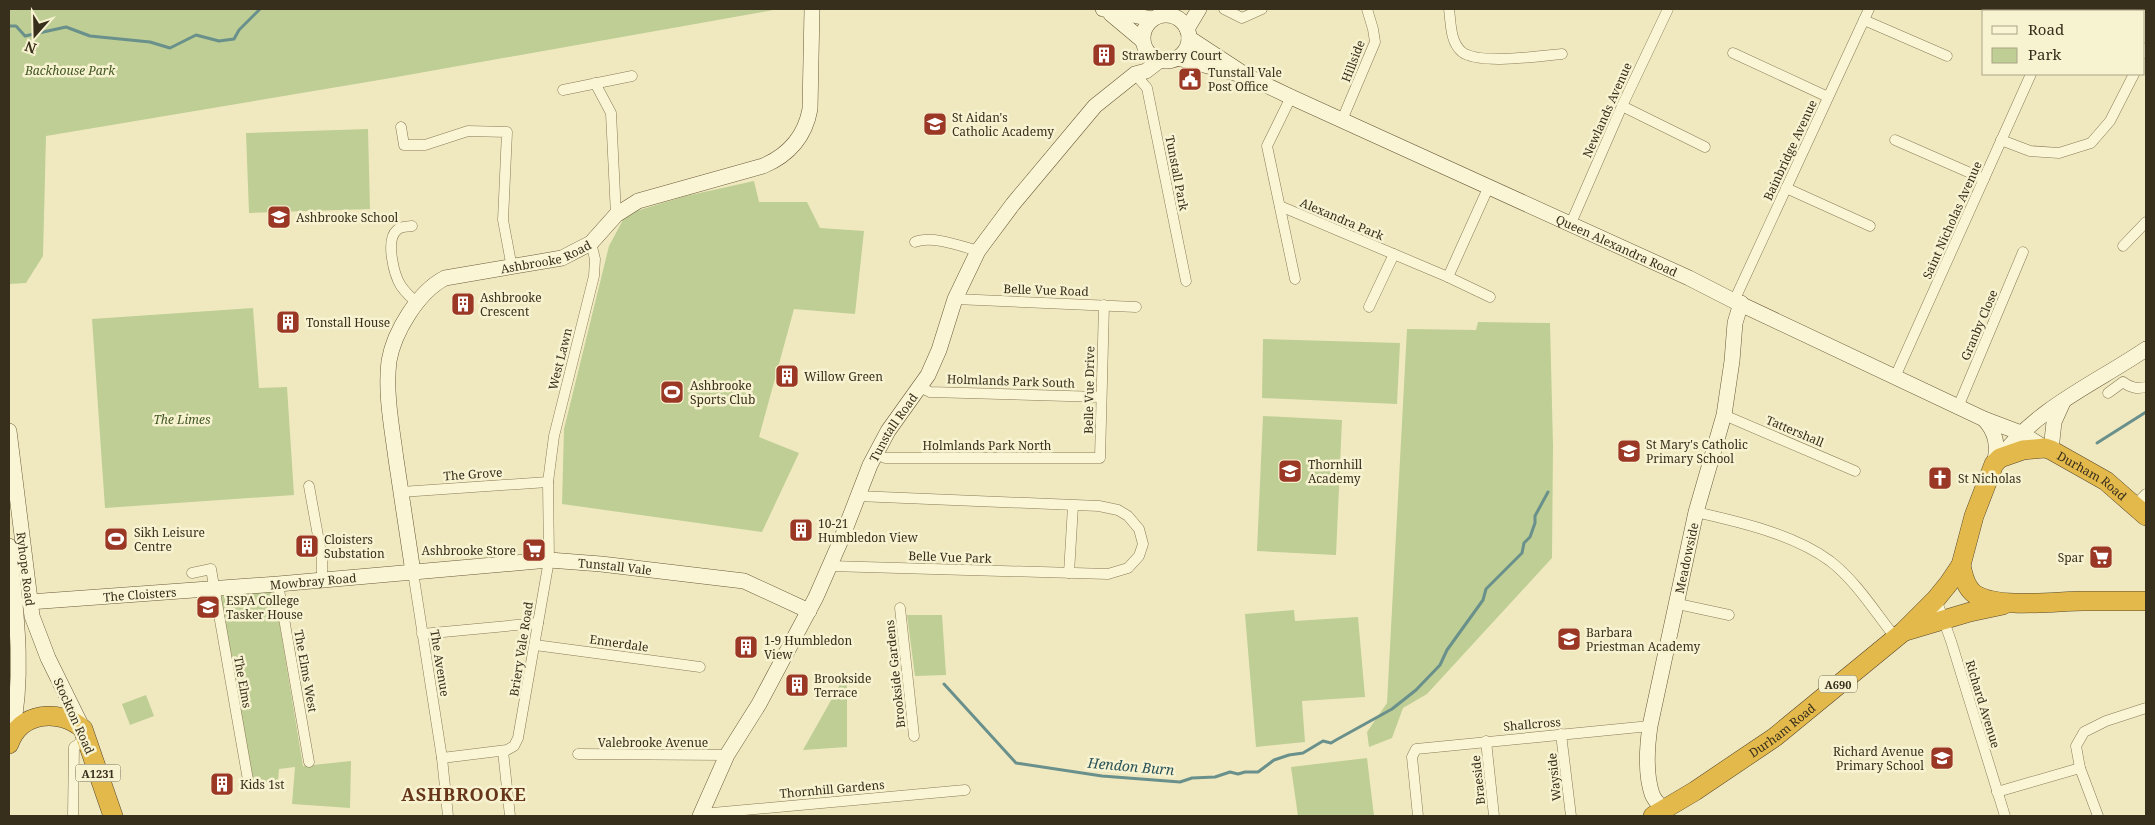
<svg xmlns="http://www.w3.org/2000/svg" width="2155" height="825" font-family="'Noto Serif',serif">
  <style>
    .green { fill: #bece94 }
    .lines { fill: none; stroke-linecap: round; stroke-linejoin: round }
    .stream { stroke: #6a908c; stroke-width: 3 }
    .street-casing { stroke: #897a57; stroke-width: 11 }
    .secondary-casing { stroke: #6b5b3a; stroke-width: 16 }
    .highway-casing { stroke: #57472c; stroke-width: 20 }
    .street { stroke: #faf5d4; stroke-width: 10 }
    .secondary { stroke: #faf5d4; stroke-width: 15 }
    .highway { stroke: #e3b94c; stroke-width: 19 }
    .labels { text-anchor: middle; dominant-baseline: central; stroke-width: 5; stroke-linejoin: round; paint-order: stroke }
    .shield { fill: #f7f2d0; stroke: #716952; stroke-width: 1 }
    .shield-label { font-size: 11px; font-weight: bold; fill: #382e1c }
    .poi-label { font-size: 12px; fill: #382e1c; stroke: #f7f2d0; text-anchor: start }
    .street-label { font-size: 12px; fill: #382e1c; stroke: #f7f2d0 }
    .park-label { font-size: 12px; font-style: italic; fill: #405622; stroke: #f7f2d0 }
    .water-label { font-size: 14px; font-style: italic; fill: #2b5459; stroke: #f7f2d0 }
    .district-label { font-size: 18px; font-weight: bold; letter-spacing: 1px; fill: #67361a; stroke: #f7f2d0 }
  </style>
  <rect width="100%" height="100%" fill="#f0e9c0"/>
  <g class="green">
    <path d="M 9,9 L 779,9 L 391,78 L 46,136 L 43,256 L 26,283 L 9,284 Z"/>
    <path d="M 368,129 L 370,209 L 249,213 L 246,133 Z"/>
    <path d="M 754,181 L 759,202 L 807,202 L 820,228 L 864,231 L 855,314 L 794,309 L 759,437 L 799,453 L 762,532 L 562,504 L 564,429 L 609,246 L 624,218 L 636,211 L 686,196 Z"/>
    <path d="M 253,308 L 259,388 L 287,387 L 294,495 L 105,508 L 92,319 Z"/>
    <path d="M 1478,322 L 1550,323 L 1553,446 L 1552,558 L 1427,694 L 1403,708 L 1392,738 L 1369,747 L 1367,732 L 1387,703 L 1407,329 L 1476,330 Z"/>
    <path d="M 1263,339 L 1400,343 L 1397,404 L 1262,398 Z"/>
    <path d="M 1263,416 L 1342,420 L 1336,555 L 1257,551 Z"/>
    <path d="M 274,591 L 303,766 L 351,761 L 350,808 L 292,804 L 295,767 L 279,769 L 278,781 L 252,786 L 220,595 Z"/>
    <path d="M 1294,610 L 1295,621 L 1358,617 L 1365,697 L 1302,701 L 1305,742 L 1256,747 L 1245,614 Z"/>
    <path d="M 907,615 L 942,615 L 946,675 L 915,676 Z"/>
    <path d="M 847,672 L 847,747 L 803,750 Z"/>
    <path d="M 146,695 L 154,716 L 130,725 L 122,704 Z"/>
    <path d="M 1367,758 L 1374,816 L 1298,816 L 1291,767 Z"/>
  </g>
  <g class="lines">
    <g class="stream">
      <path d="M 9,26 L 16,26 L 25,36 L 66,27 L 90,36 L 150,42 L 170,48 L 196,35 L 219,41 L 234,39 L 239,30 L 260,9"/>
      <path d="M 2097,443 L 2146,412"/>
      <path d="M 944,684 L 1016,763 L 1102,776 L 1180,782 L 1192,778 L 1215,777 L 1230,772 L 1238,774 L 1245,772 L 1258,772 L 1274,760 L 1289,755 L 1303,753 L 1323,741 L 1331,743 L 1336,740 L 1392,709 L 1416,690 L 1440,665 L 1447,650 L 1483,600 L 1486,589 L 1522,553 L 1524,543 L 1530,537 L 1535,523 L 1535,516 L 1548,492"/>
    </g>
    <g class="street-casing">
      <g id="street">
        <path d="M 1224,9 L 1242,18 L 1262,9"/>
        <path d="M 1449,9 C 1451,23 1450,42 1462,52 C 1479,65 1539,56 1562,54"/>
        <path d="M 2059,11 L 2060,9"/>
        <path d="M 1864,20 L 1947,56"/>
        <path d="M 1733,53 L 1828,97"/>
        <path d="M 2144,53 L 2146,48"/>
        <path d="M 1135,74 L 1147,88 L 1186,281"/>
        <path d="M 595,83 L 611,113 L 616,215"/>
        <path d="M 563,90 L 632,76"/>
        <path d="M 1291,97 L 1267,146 L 1295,279"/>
        <path d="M 1622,106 L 1705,147"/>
        <path d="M 1342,120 L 1375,42 L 1373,29 L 1367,9"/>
        <path d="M 401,127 L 404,145 L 425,145 L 468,131 L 507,132 L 503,220 L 512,268"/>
        <path d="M 1895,140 L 1984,179"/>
        <path d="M 2001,140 L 2030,151 L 2059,153 L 2091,143 L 2110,121 L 2134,74"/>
        <path d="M 1786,188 L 1870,226"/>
        <path d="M 1280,206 L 1448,277 L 1490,297"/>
        <path d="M 1571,223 L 1622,106 L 1668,9"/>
        <path d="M 412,226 C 407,227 401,226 397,230 C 385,240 394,275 401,286 C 406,293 411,298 418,303"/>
        <path d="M 915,242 C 931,235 961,246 978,251"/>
        <path d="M 2123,246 L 2146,222"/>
        <path d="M 1448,277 L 1489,186"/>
        <path d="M 955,299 L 1136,307"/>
        <path d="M 1734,301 L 1869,9"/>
        <path d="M 1369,307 L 1394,254"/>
        <path d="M 1895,377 L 2031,74"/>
        <path d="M 920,387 L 930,392 L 1101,397"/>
        <path d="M 2108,393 L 2123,382 C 2131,388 2137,389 2146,387"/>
        <path d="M 1958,407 L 2023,252"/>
        <path d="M 1724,415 L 1855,471"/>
        <path d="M 876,454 L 885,458 L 1100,458 L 1104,305"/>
        <path d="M 309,486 L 322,558 L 322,580"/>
        <path d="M 401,492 L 548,482"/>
        <path d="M 2135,505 L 2146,494"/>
        <path d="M 1696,512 C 1740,522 1793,534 1830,561 C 1856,581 1875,612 1895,637"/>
        <path d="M 830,566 L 1108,574 L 1128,568 L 1139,556 L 1143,544 L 1139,529 L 1128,516 L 1118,510 L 1099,506 L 857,496"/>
        <path d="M 413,572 L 442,758 L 448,816"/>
        <path d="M 192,573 L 211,569 L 248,780"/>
        <path d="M 1069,573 L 1073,506"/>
        <path d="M 278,584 L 309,762"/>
        <path d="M 1936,599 L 1951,641 L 2005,816"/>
        <path d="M 1678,604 L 1729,615"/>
        <path d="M 900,608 L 914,736"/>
        <path d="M 422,634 L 538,623"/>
        <path d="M 535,645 L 700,667"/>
        <path d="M 1561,734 L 1571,816"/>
        <path d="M 1486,741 L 1494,816"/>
        <path d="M 503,751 L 510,816"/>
        <path d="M 578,754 L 727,755"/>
        <path d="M 442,758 L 507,750 L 514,746 L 518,738 L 549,560 L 548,482 L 554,436 L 594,276 L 595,259 L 591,243"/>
        <path d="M 1997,792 L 2080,768"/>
        <path d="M 701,814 L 965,790"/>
        <path d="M 73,816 L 74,747 L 86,739"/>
        <path d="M 1418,816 L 1412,757 L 1416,749 L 1650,726"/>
        <path d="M 2098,816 L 2080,768 L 2076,746 L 2084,732 L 2106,721 L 2146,708"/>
      </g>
    </g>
    <g class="secondary-casing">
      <g id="secondary">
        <path d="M 1103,9 L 1152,19"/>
        <path d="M 1111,14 L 1142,40"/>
        <circle cx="1166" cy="38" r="23"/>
        <path d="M 1187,29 L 1199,9"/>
        <path id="s1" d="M 1189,38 L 1247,76 L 1291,97 L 1689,278 L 1734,301 L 1984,419 L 2021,433 L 2045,448"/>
        <path d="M 1178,58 L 1238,74"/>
        <path d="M 1984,419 C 1996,432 1999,446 1994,464"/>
        <path id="s2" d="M 9,431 L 32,616 L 48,658 L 83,729"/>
        <path d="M 2051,450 L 2054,422 L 2063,402"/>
        <path d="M 2000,458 C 2036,408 2096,383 2146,349"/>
        <path d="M 9,546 C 16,611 25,674 11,738"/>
        <path id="s3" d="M 413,572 C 407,534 402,497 396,459 C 392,428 385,393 389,361 C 394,332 418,292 445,278 L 562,258 L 591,243 L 616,215 L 638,201 L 763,166 C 789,155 805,137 810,109 L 812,9"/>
        <path id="s4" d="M 29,602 L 278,584 L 549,560 L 601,564 L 744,581 L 809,611"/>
        <path id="s5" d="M 1663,810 C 1660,805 1654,800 1652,794 C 1645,773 1647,747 1650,726 L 1696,512 L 1724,415 L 1732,361 L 1735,323 L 1741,303"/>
        <path id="s6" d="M 700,816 L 727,755 L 759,704 L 816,597 L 841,540 L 870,465 L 888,431 L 928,375 L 939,350 L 955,299 L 978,251 L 1013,204 L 1095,106 L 1135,74 L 1146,71 L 1159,61"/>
      </g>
    </g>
    <g class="highway-casing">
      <g id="highway">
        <path d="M 1961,565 C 1963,576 1966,589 1976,595 C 2000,609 2056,601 2084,601 C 2105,601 2126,601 2146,601"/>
        <path d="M 1906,631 L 1970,612 L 2003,605"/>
        <path d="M 9,744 C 20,712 59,708 83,729 L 113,816"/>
        <path id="s7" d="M 1653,816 L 1695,791 L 1775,737 L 1903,632 L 1936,599 L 1949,583 L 1961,565 L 1974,516 L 1994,464 L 2000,458 L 2023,450 L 2045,448 L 2051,450 L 2106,481 L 2146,516"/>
      </g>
    </g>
    <use href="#street" class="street"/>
    <use href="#secondary" class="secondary"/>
    <use href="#highway" class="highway"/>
  </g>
  <defs>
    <g id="building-square" transform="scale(1.25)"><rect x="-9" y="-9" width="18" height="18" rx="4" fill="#9b3725" stroke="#f7f2d0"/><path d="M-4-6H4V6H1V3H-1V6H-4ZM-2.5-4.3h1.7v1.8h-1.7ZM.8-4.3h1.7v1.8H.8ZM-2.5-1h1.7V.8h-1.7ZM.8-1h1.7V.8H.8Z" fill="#fff"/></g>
    <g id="civic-square" transform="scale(1.25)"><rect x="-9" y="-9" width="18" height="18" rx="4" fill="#9b3725" stroke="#f7f2d0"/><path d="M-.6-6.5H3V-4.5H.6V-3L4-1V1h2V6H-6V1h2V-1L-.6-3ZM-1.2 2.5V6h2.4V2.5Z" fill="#fff"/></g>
    <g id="school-square" transform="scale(1.25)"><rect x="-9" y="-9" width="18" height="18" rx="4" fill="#9b3725" stroke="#f7f2d0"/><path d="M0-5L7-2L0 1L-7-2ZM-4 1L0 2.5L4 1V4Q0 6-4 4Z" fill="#fff"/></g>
    <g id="stadium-square" transform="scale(1.25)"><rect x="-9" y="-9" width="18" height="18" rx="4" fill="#9b3725" stroke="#f7f2d0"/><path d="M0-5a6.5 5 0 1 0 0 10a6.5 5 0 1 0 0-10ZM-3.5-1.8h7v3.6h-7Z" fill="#fff"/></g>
    <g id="church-square" transform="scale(1.25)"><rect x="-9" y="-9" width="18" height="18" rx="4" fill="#9b3725" stroke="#f7f2d0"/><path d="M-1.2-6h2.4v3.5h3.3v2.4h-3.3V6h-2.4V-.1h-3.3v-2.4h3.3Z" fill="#fff"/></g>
    <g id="supermarket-square" transform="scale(1.25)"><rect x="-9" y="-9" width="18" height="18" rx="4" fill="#9b3725" stroke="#f7f2d0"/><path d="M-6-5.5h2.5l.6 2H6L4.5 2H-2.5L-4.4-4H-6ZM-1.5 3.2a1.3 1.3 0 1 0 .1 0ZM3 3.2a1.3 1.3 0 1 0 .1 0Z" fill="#fff"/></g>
    <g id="university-square" transform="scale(1.25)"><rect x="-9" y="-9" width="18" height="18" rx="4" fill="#9b3725" stroke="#f7f2d0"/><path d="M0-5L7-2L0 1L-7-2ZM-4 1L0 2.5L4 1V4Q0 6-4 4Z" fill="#fff"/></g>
  </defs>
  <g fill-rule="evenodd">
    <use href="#building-square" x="1104" y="55"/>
    <use href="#civic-square" x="1190" y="79"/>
    <use href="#school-square" x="935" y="124"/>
    <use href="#school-square" x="279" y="217"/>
    <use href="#building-square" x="463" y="304"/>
    <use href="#building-square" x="288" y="322"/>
    <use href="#building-square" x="787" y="376"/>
    <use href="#stadium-square" x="672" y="392"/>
    <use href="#school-square" x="1629" y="451"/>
    <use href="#school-square" x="1290" y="471"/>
    <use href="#church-square" x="1940" y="478"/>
    <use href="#building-square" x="801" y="530"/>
    <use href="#stadium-square" x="116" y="539"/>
    <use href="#building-square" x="307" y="546"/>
    <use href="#supermarket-square" x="534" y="550"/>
    <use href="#supermarket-square" x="2101" y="557"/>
    <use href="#university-square" x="208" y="607"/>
    <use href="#school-square" x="1569" y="639"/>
    <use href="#building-square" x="746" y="647"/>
    <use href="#building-square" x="797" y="685"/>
    <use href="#school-square" x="1942" y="758"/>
    <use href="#building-square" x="222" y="784"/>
  </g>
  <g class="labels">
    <g class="shield">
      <rect x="1819" y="675.5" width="38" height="17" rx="4"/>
      <rect x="75.5" y="764.5" width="45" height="17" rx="4"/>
    </g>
    <g class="shield-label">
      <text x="1838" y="684">A690</text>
      <text x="98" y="773">A1231</text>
    </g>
    <g class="poi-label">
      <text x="1122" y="55">Strawberry Court</text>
      <text x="1208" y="72">Tunstall Vale<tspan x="1208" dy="14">Post Office</tspan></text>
      <text x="952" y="117">St Aidan's<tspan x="952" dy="14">Catholic Academy</tspan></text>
      <text x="296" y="217">Ashbrooke School</text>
      <text x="480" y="297">Ashbrooke<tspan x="480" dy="14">Crescent</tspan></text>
      <text x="306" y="322">Tonstall House</text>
      <text x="804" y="376">Willow Green</text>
      <text x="690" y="385">Ashbrooke<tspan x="690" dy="14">Sports Club</tspan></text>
      <text x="1646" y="444">St Mary's Catholic<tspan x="1646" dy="14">Primary School</tspan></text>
      <text x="1308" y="464">Thornhill<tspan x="1308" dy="14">Academy</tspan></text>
      <text x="1958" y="478">St Nicholas</text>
      <text x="818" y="523">10-21<tspan x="818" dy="14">Humbledon View</tspan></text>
      <text x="134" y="532">Sikh Leisure<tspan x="134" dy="14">Centre</tspan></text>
      <text x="324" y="539">Cloisters<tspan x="324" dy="14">Substation</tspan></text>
      <text x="516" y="550" text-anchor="end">Ashbrooke Store</text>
      <text x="2084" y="557" text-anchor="end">Spar</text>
      <text x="226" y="600">ESPA College<tspan x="226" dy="14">Tasker House</tspan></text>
      <text x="1586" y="632">Barbara<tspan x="1586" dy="14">Priestman Academy</tspan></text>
      <text x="764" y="640">1-9 Humbledon<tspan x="764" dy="14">View</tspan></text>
      <text x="814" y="678">Brookside<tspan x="814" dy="14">Terrace</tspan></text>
      <text x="1924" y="751" text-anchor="end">Richard Avenue<tspan x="1924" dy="14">Primary School</tspan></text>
      <text x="240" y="784">Kids 1st</text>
    </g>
    <g class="street-label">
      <text transform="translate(1353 61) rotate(-69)">Hillside</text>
      <text transform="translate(1607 110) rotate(-66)">Newlands Avenue</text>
      <text transform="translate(1790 150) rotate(-65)">Bainbridge Avenue</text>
      <text transform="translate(1177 173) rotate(79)">Tunstall Park</text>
      <text transform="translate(1342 219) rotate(23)">Alexandra Park</text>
      <text transform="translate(1952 220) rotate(-66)">Saint Nicholas Avenue</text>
      <text stroke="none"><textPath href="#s1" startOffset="476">Queen Alexandra Road</textPath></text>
      <text stroke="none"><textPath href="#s3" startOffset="419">Ashbrooke Road</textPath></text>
      <text transform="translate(1046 290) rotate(2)">Belle Vue Road</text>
      <text transform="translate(1979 325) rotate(-67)">Granby Close</text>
      <text transform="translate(560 359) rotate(-76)">West Lawn</text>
      <text transform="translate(1011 381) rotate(2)">Holmlands Park South</text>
      <text transform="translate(1089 390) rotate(-89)">Belle Vue Drive</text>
      <text stroke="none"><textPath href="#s6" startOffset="435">Tunstall Road</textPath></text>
      <text transform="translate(1795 431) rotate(23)">Tattershall</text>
      <text x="987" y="445">Holmlands Park North</text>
      <text transform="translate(473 474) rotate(-4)">The Grove</text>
      <text stroke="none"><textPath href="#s7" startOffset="616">Durham Road</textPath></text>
      <text transform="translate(950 557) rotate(2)">Belle Vue Park</text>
      <text stroke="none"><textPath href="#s5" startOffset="260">Meadowside</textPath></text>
      <text stroke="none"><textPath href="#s4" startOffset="588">Tunstall Vale</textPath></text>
      <text stroke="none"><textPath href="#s2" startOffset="139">Ryhope Road</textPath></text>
      <text stroke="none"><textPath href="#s4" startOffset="285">Mowbray Road</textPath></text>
      <text stroke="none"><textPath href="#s4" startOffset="111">The Cloisters</textPath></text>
      <text transform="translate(619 643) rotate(8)">Ennerdale</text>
      <text transform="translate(521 649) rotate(-81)">Briery Vale Road</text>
      <text transform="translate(440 663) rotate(81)">The Avenue</text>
      <text transform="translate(306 671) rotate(80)">The Elms West</text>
      <text transform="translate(895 674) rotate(-96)">Brookside Gardens</text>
      <text transform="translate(243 682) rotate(80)">The Elms</text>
      <text transform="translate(1983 704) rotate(73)">Richard Avenue</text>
      <text transform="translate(74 716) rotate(66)">Stockton Road</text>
      <text transform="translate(1532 724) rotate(-5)">Shallcross</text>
      <text stroke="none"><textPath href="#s7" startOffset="155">Durham Road</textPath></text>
      <text x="653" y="742">Valebrooke Avenue</text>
      <text transform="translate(1554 777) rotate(-96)">Wayside</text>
      <text transform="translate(1478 780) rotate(-96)">Braeside</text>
      <text transform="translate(832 789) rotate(-5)">Thornhill Gardens</text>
    </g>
    <g class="park-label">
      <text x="70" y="70">Backhouse Park</text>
      <text x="182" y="419">The Limes</text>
    </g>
    <g class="water-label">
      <text transform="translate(1131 766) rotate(5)">Hendon Burn</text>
    </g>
    <g class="district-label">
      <text x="464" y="794">ASHBROOKE</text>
    </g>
  </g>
  <rect width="2155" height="825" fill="none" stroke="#382e1c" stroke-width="20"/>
  <rect x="1982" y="10" width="162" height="65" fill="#f7f2d0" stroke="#aba488"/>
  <rect x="1992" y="26" width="25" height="8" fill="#faf5d4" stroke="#aba488"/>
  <text x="2028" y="35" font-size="15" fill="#382e1c">Road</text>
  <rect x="1992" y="48" width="25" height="15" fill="#bece94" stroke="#aba488"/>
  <text x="2028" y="60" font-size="15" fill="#382e1c">Park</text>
  <g transform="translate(35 35) rotate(200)" stroke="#f7f2d0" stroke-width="4" paint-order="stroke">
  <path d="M0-4L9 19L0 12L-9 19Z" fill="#382e1c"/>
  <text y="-8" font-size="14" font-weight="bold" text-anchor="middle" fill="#382e1c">N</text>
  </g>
</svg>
